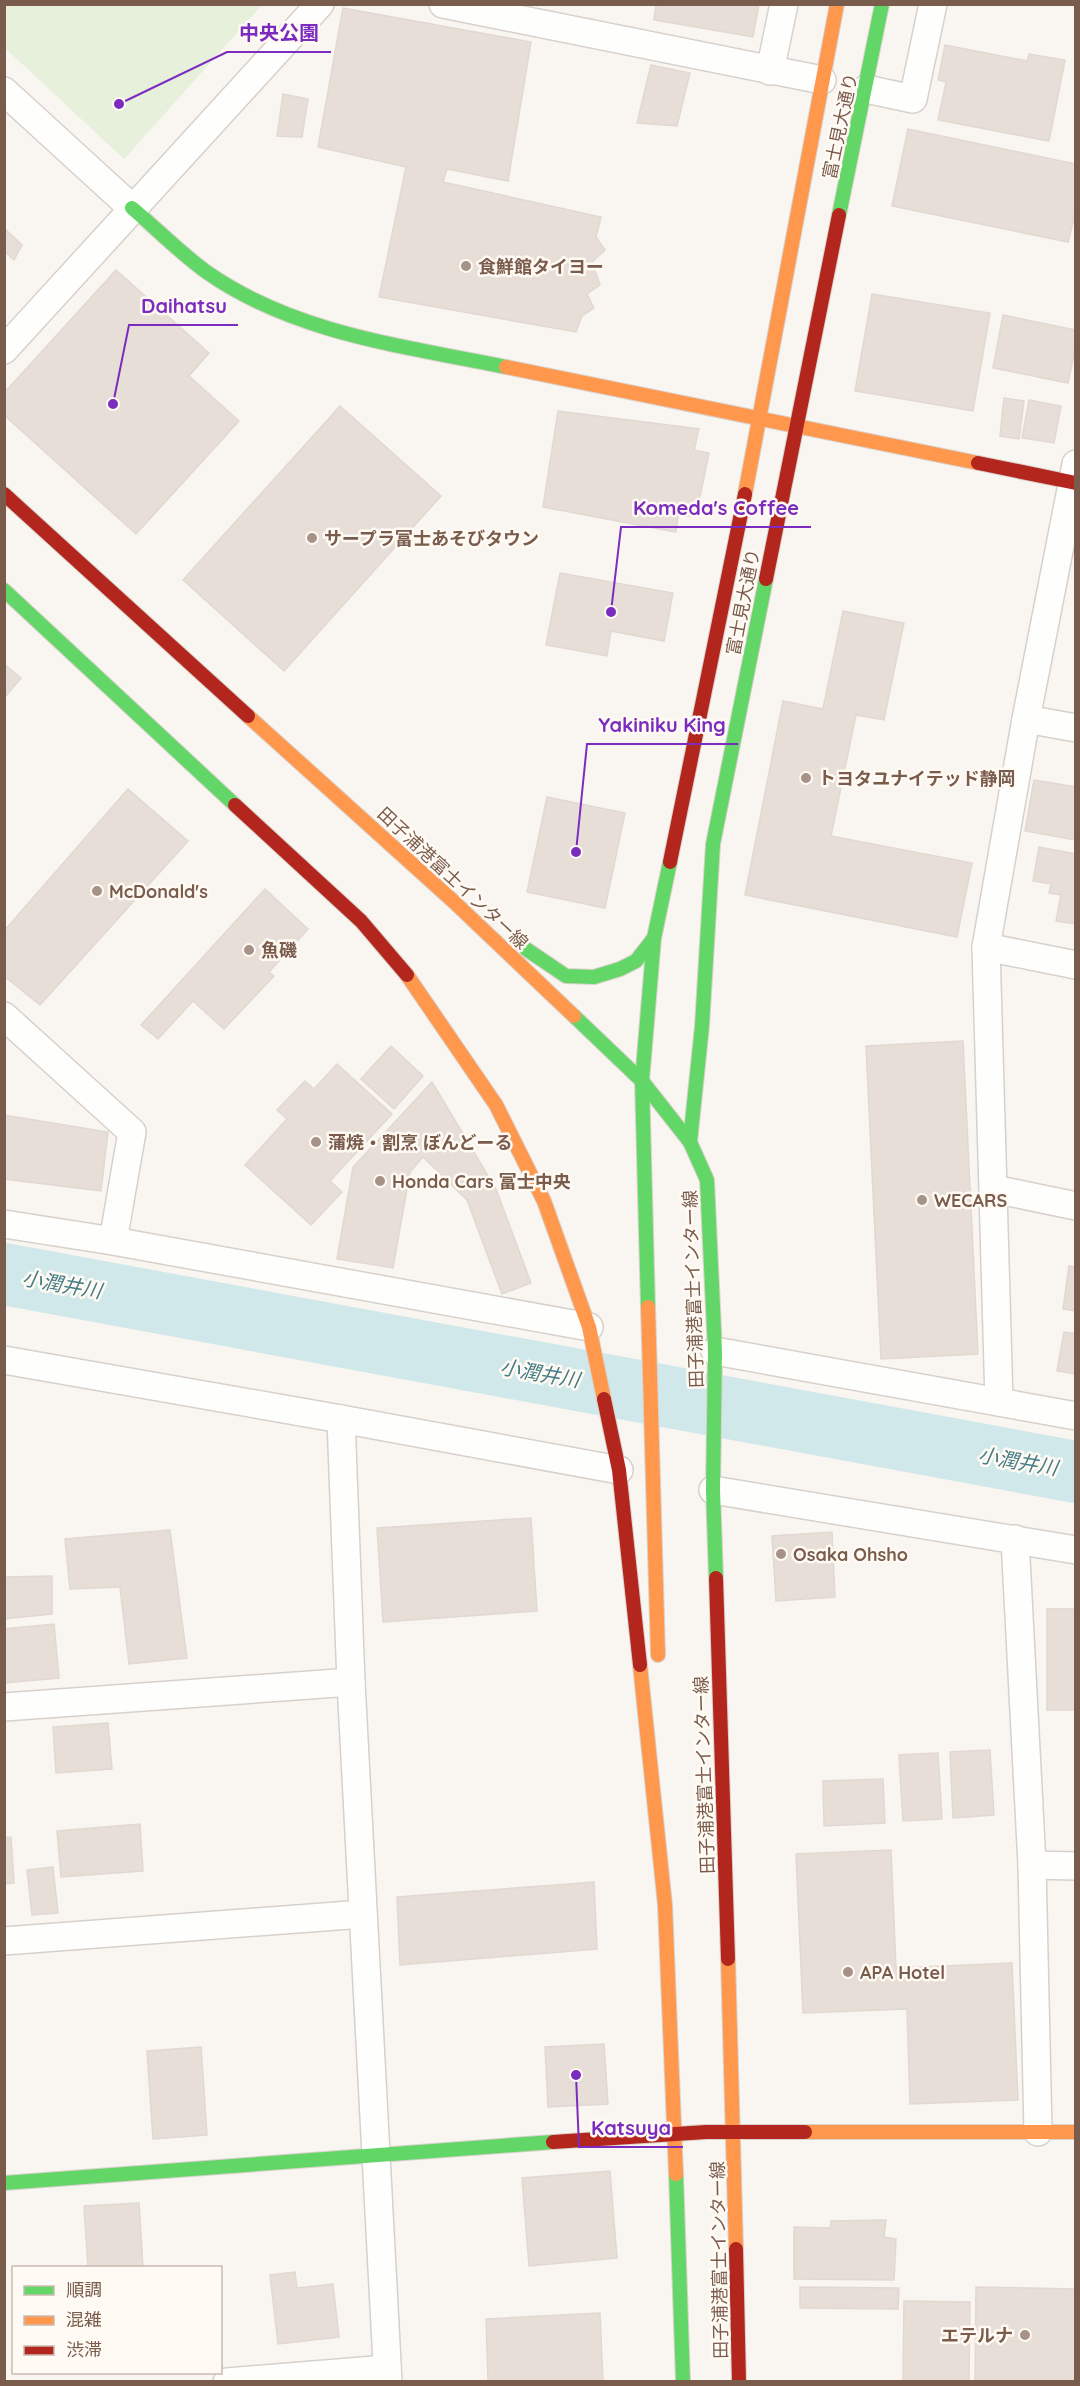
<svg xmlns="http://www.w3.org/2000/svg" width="1080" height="2386" font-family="Quicksand,'Noto Sans JP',sans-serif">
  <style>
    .green { fill: #e7f0db }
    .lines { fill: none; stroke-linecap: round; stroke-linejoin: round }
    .river { stroke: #d0e8ea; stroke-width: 62 }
    .building { fill: #e6ded7; stroke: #e2d8d2; stroke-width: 1.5 }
    .street-casing { stroke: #d7d1cb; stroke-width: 30 }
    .fast-casing { stroke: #d9d2cb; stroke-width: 16 }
    .slow-casing { stroke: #d9d2cb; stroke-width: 16 }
    .jam-casing { stroke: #d9d2cb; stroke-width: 16 }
    .street { stroke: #fefefd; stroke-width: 27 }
    .fast { stroke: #63d668; stroke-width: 14 }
    .slow { stroke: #ff974d; stroke-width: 14 }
    .jam { stroke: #b3261e; stroke-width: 14 }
    .poi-dot { fill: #a69286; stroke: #fffaf3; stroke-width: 2 }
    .labels { text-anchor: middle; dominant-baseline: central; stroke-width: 5; stroke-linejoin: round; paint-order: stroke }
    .street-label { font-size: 18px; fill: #7a5c4d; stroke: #fffaf3 }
    .poi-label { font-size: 18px; font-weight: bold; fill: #7a5c4d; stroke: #fffaf3; text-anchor: start }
    .water-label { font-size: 20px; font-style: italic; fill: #437c86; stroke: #fffaf3 }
    .leader { fill: none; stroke: #7b2cbf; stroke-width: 2 }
    .callout-dot { fill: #7b2cbf; stroke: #fffaf3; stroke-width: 2 }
    .callout-label { font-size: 20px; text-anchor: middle; font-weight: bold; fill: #7b2cbf; stroke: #fffaf3; stroke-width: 5; stroke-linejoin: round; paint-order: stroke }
  </style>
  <rect width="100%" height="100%" fill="#f9f5f0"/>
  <path class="green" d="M 4,5 L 5,4 L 262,5 L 124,159 L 5,48 Z"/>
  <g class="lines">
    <path class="river" d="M 4,1274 L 1076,1472"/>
  </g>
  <g class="building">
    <path d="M 656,4 L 759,4 L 753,37 L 654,20 Z"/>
    <path d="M 343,8 L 531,42 L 508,181 L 447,169 L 443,182 L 601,217 L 596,237 L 605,250 L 592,262 L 600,285 L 587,294 L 594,308 L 582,316 L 576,332 L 379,297 L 406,167 L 318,147 Z"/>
    <path d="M 945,45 L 1027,61 L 1029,54 L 1065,60 L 1049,141 L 938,120 L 946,82 L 938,80 Z"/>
    <path d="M 651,65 L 690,73 L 677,126 L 637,123 Z"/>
    <path d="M 283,94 L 308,99 L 302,137 L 277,136 Z"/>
    <path d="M 908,129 L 1076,164 L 1076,210 L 1068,242 L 892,206 Z"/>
    <path d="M 4,228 L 22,245 L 14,260 L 4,251 Z"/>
    <path d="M 116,270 L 209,353 L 189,376 L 239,421 L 136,534 L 4,415 L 4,393 Z"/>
    <path d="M 872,294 L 990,313 L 973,411 L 855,391 Z"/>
    <path d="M 1003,315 L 1076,330 L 1076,345 L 1068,383 L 993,368 Z"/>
    <path d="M 1004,398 L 1024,401 L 1019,439 L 1000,436 Z"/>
    <path d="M 1029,400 L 1061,406 L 1054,443 L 1022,438 Z"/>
    <path d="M 340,406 L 441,496 L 284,671 L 183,580 Z"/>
    <path d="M 558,411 L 699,429 L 694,450 L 709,453 L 696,516 L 678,516 L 676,532 L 543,507 Z"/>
    <path d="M 560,573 L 673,593 L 664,641 L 611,631 L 607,656 L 546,645 Z"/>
    <path d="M 843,611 L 904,623 L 884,720 L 856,715 L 831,836 L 972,863 L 957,937 L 745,895 L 783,701 L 823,709 Z"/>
    <path d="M 4,664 L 21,678 L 4,698 Z"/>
    <path d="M 1034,780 L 1076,787 L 1076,840 L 1025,831 Z"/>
    <path d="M 128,789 L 188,841 L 40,1005 L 4,976 L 4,931 Z"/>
    <path d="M 547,797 L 625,813 L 605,908 L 527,892 Z"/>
    <path d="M 1039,847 L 1076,854 L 1076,924 L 1056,921 L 1061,895 L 1049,893 L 1051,884 L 1033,881 Z"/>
    <path d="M 265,889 L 308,929 L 269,972 L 274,976 L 224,1029 L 193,1001 L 158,1039 L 141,1025 Z"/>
    <path d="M 963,1041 L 978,1354 L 881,1359 L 866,1046 Z"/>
    <path d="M 391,1046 L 423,1076 L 394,1109 L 361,1079 Z"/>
    <path d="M 337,1064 L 392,1114 L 330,1181 L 342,1192 L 311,1225 L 245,1165 L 287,1119 L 277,1110 L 305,1081 L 314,1089 Z"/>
    <path d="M 432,1082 L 496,1189 L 531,1283 L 502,1294 L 467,1200 L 423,1157 L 410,1172 L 393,1268 L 337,1259 L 353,1167 Z"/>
    <path d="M 4,1115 L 108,1132 L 101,1191 L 4,1179 Z"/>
    <path d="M 1069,1266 L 1076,1267 L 1076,1311 L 1063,1309 Z"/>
    <path d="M 1064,1332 L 1076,1334 L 1076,1374 L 1057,1371 Z"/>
    <path d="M 531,1518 L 537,1611 L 383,1622 L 377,1528 Z"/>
    <path d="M 170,1530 L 187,1658 L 129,1664 L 120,1587 L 70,1589 L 65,1539 Z"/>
    <path d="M 832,1532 L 835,1597 L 776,1601 L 772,1536 Z"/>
    <path d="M 52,1576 L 52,1614 L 4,1619 L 4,1577 Z"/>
    <rect x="1047" y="1609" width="29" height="101"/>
    <path d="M 54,1624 L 59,1678 L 4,1683 L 4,1629 Z"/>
    <path d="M 108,1723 L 112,1769 L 56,1773 L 53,1727 Z"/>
    <path d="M 990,1750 L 994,1815 L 953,1818 L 950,1752 Z"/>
    <path d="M 938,1753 L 942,1819 L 903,1821 L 899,1755 Z"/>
    <path d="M 883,1779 L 885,1823 L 824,1826 L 823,1781 Z"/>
    <path d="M 140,1824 L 143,1871 L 61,1877 L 57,1831 Z"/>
    <path d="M 11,1837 L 14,1883 L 4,1884 L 4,1838 Z"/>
    <path d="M 891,1850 L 896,1968 L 1012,1963 L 1018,2100 L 910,2104 L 907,2009 L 803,2013 L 796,1854 Z"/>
    <path d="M 53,1867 L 58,1913 L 32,1915 L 27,1870 Z"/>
    <path d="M 594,1882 L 597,1949 L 400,1965 L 397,1897 Z"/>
    <path d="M 604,2044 L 608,2104 L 548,2107 L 545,2047 Z"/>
    <path d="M 201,2047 L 207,2135 L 153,2139 L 147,2051 Z"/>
    <path d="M 610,2171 L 617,2258 L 529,2266 L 522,2178 Z"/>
    <path d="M 139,2203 L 143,2268 L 88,2268 L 84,2206 Z"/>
    <path d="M 886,2220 L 884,2237 L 896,2239 L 894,2280 L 794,2279 L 794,2227 L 830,2228 L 831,2221 Z"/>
    <path d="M 295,2272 L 297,2288 L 333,2284 L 339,2337 L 278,2344 L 270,2275 Z"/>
    <path d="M 800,2287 L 899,2288 L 898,2309 L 800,2308 Z"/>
    <path d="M 976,2287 L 1076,2289 L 1076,2382 L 975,2382 Z"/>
    <path d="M 904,2301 L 970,2302 L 969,2382 L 903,2382 Z"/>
    <path d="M 600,2313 L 603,2382 L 488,2382 L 486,2319 Z"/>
  </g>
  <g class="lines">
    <g class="street-casing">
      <g id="street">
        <path d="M 443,4 L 822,80"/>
        <path d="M 770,71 L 784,4"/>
        <path d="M 866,89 L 913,99 L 933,4"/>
        <path d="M 4,91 L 132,208"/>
        <path d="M 4,350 L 320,4"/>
        <path d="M 1026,719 L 1076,728"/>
        <path d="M 986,947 L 1076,965"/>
        <path d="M 4,1016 L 132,1132 L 113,1241"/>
        <path d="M 994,1189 L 1076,1206"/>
        <path d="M 4,1224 L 113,1241 L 589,1327"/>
        <path d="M 715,1351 L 1076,1416"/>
        <path d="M 4,1360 L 341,1419 L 619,1470"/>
        <path d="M 999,1402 L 986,947 L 1026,719 L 1076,464"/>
        <path d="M 341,1419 L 351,1682 L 388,2382"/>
        <path d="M 713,1490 L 1076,1550"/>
        <path d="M 1015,1539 L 1032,1865 L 1038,2132"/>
        <path d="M 4,1707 L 351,1682"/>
        <path d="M 1032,1865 L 1076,1866"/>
        <path d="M 4,1941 L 363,1914"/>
        <path d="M 227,2382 L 387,2369"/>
      </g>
    </g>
    <g class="fast-casing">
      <g id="fast">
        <path d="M 132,208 C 157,229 181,254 208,273 C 296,334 404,346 506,367"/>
        <path d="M 839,215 L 882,4"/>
        <path d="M 4,590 L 235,805"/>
        <path d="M 526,949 L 566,976 L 594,977 L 620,969 L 636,961 L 654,938"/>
        <path d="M 574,1016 L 642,1081 L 690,1142 L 707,1180 L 715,1351 L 713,1490 L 716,1578"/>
        <path d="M 690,1142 L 702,1026 L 713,844 L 766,579"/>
        <path d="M 648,1307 L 642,1081 L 654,938 L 670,862"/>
        <path d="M 676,2174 L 683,2382"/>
        <path d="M 4,2183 L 553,2142"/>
      </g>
    </g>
    <g class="slow-casing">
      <g id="slow">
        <path d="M 506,367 L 978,463"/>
        <path d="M 745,494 L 837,4"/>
        <path d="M 248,716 L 452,900 L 574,1016"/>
        <path d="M 407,975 L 496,1105 L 544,1201 L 589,1327 L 604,1399"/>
        <path d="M 648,1307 L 658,1655"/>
        <path d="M 640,1665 L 665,1905 L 676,2174"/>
        <path d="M 728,1959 L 736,2249"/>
        <path d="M 805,2132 L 1076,2132"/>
      </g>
    </g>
    <g class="jam-casing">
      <g id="jam">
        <path d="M 978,463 L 1076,483"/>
        <path d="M 4,494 L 248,716"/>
        <path d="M 766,579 L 839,215"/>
        <path d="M 235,805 L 361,921 L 407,975"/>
        <path d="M 670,862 L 745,494"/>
        <path d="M 604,1399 L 619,1470 L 640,1665"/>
        <path d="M 716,1578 L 728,1959"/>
        <path d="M 553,2142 L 706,2132 L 805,2132"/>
        <path d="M 736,2249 L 739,2382"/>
      </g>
    </g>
    <use href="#street" class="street"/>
    <use href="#fast" class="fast"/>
    <use href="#slow" class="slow"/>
    <use href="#jam" class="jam"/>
  </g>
  <g class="poi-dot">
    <circle cx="466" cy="266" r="6"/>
    <circle cx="312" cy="538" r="6"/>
    <circle cx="806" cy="778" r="6"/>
    <circle cx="97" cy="891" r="6"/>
    <circle cx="249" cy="950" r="6"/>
    <circle cx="316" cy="1142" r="6"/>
    <circle cx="380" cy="1181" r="6"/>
    <circle cx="922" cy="1200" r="6"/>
    <circle cx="781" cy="1554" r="6"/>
    <circle cx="848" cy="1972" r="6"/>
    <circle cx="1025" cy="2335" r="6"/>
  </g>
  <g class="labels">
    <g class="street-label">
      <text transform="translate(840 126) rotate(-78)">富士見大通り</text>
      <text transform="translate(743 602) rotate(-79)">富士見大通り</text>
      <text transform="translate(453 878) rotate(43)">田子浦港富士インター線</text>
      <text transform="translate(693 1289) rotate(-92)">田子浦港富士インター線</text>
      <text transform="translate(704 1775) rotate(-92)">田子浦港富士インター線</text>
      <text transform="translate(719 2260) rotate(-91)">田子浦港富士インター線</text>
    </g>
    <g class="poi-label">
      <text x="478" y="266">食鮮館タイヨー</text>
      <text x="324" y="538">サープラ富士あそびタウン</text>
      <text x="818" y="778">トヨタユナイテッド静岡</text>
      <text x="109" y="891">McDonald's</text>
      <text x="261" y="950">魚磯</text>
      <text x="328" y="1142">蒲焼・割烹 ぼんどーる</text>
      <text x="392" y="1181">Honda Cars 富士中央</text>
      <text x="934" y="1200">WECARS</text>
      <text x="793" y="1554">Osaka Ohsho</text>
      <text x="860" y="1972">APA Hotel</text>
      <text x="1013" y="2335" text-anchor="end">エテルナ</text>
    </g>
    <g class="water-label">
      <text transform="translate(62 1284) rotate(10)">小潤井川</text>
      <text transform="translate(540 1373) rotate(10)">小潤井川</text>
      <text transform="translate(1018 1461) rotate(10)">小潤井川</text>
    </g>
  </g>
  <path class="leader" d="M119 104L227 52H331M113 404L129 325H238M611 612L621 527H811M576 852L587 744H738M576 2075L579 2147H683"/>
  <g class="callout-dot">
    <circle cx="119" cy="104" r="6"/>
    <circle cx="113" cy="404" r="6"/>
    <circle cx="611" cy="612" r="6"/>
    <circle cx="576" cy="852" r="6"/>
    <circle cx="576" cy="2075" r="6"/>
  </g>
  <g class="callout-label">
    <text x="279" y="40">中央公園</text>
    <text x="184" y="313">Daihatsu</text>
    <text x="716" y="515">Komeda's Coffee</text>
    <text x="662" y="732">Yakiniku King</text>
    <text x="631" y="2135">Katsuya</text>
  </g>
  <rect width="1080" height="2386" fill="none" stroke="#7a5c4d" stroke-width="12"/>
  <rect x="12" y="2266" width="210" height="108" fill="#fffaf3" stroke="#cabbb1" stroke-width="1.5"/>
  <rect x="24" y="2286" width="30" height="9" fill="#63d668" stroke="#cabbb1" stroke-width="1.5"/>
  <text x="66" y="2296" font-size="18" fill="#7a5c4d">順調</text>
  <rect x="24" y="2316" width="30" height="9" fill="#ff974d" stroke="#cabbb1" stroke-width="1.5"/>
  <text x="66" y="2326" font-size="18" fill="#7a5c4d">混雑</text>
  <rect x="24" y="2346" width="30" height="9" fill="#b3261e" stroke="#cabbb1" stroke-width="1.5"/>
  <text x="66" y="2356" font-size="18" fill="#7a5c4d">渋滞</text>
</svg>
